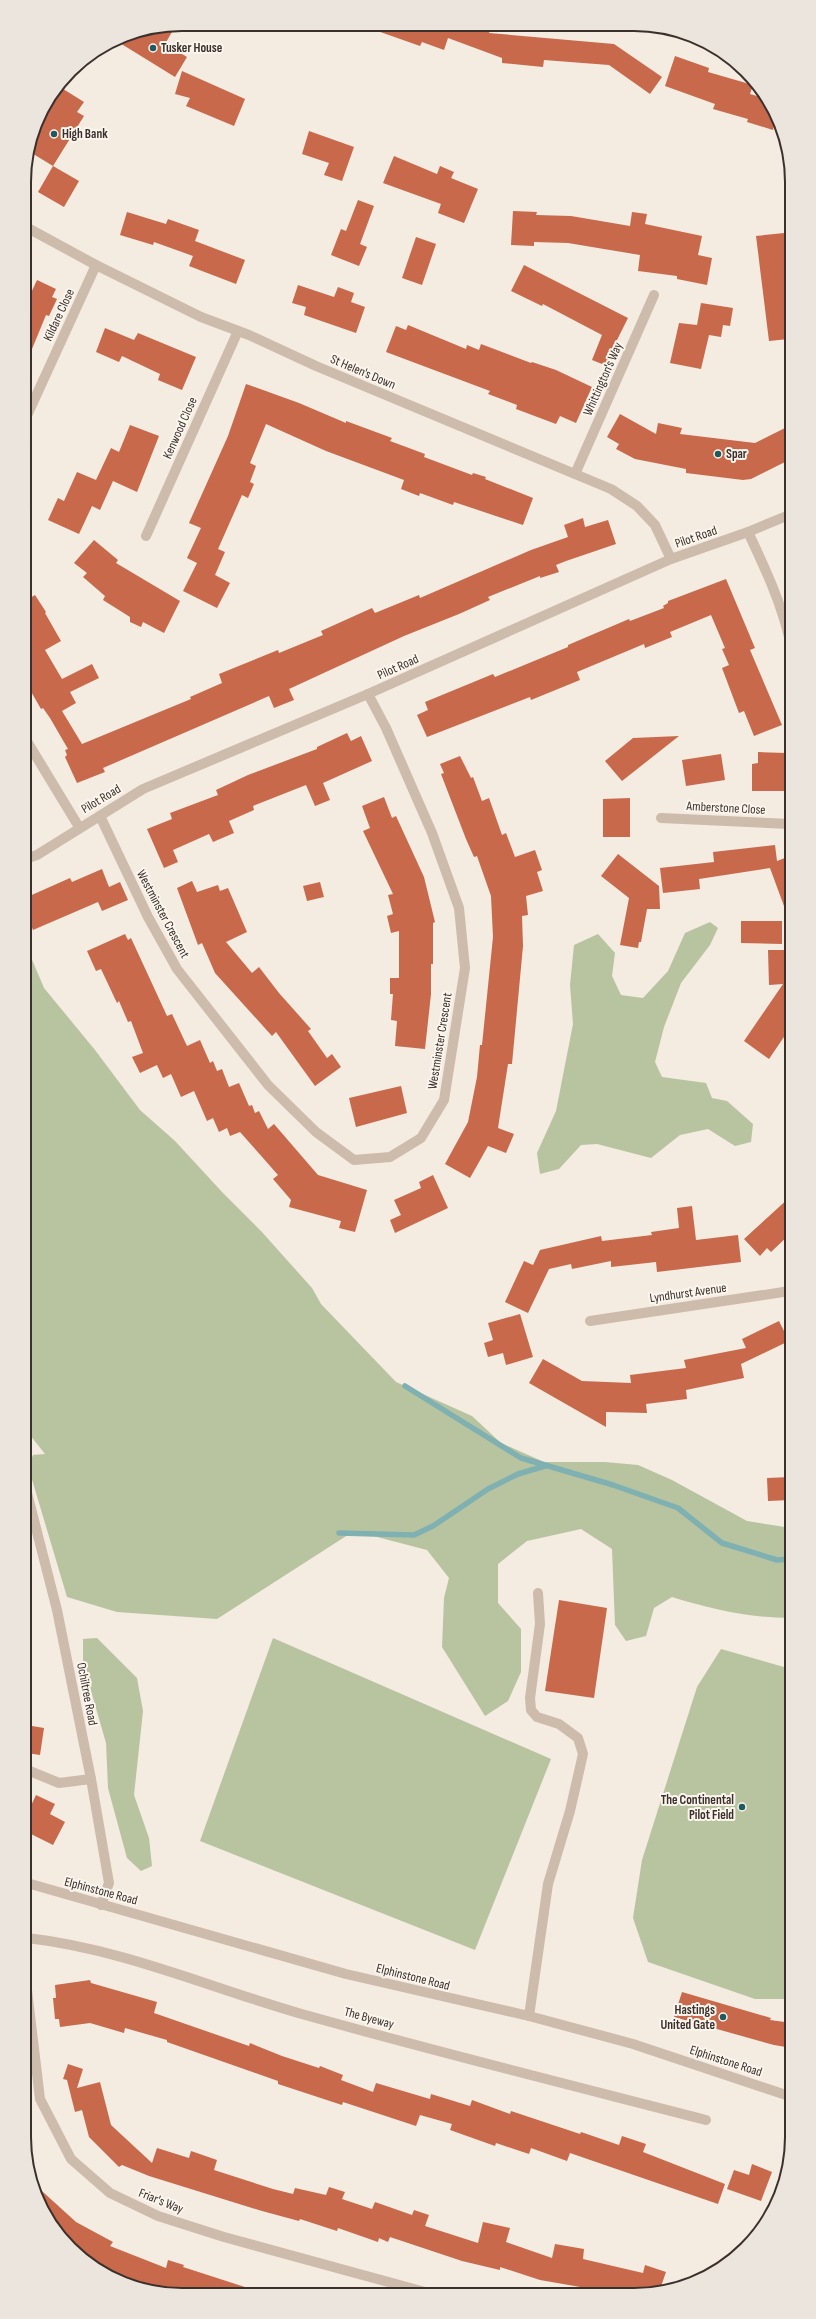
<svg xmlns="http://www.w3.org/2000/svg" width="816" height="2319" font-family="'Sofia Sans Condensed',sans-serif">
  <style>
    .green { fill: #b8c4a0 }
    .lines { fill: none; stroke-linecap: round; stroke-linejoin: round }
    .stream { stroke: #7fb0b2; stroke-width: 5.5 }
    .building { fill: #c8694b }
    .minor { stroke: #cdbbac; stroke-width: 10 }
    .poi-dot { fill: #1f5a5e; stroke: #fbf5ee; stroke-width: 1.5 }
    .labels { text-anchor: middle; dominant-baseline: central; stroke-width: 4; stroke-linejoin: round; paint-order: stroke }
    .poi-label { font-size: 13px; font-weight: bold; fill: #3b302b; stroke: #fbf5ee; text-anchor: start }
    .street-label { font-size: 13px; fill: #3b302b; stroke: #fbf5ee }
    .rim { fill: none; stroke: #3b302b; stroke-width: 2 }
  </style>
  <rect width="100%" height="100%" fill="#f4ebe1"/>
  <g class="green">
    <path d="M 710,922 L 718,928 L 710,945 L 681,983 L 664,1027 L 655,1062 L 662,1077 L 706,1083 L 712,1098 L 727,1101 L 753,1124 L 751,1142 L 735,1146 L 708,1129 L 680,1135 L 651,1158 L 597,1144 L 581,1145 L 559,1169 L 540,1174 L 537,1153 L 556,1111 L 573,1024 L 570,985 L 574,945 L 598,934 L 615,953 L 612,976 L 621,995 L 643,998 L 668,971 L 685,933 Z"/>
    <path d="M 25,943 L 44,988 L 95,1050 L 140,1110 L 175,1141 L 223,1193 L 261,1231 L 312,1288 L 321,1304 L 396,1382 L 472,1416 L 501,1443 L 544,1462 L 605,1462 L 638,1465 L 672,1480 L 747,1521 L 791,1528 L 791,1618 C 751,1618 710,1609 672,1597 L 654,1608 L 646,1636 L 626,1641 L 615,1625 L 612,1549 L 581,1529 L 527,1541 L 498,1564 L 498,1603 L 521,1629 L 521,1672 L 508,1701 L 485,1716 L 442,1647 L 444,1598 L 449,1578 L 427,1550 L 354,1531 L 217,1619 L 117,1612 L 67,1597 L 28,1466 L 33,1455 L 45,1454 L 26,1430 Z"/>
    <path d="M 97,1638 L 137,1678 L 143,1711 L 134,1795 L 149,1838 L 152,1866 L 141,1871 L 127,1858 L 108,1788 L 106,1743 L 83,1663 L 83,1639 Z"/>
    <path d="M 273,1638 L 551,1759 L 475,1950 L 200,1841 Z"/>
    <path d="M 721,1649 L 791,1669 L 791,1999 L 755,1999 L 648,1962 L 633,1918 L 642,1860 L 697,1687 Z"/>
  </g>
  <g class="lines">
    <g class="stream">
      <path d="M 405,1386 L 521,1458 L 613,1485 L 678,1508 L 722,1543 L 777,1560 L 791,1559"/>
      <path d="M 339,1533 L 414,1535 L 433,1526 L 488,1489 L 518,1474 L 545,1466"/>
    </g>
  </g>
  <g class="building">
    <path d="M 176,25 L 165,44 L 187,57 L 175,77 L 115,40 L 122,36 Z"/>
    <path d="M 370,25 L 492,26 L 489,33 L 614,44 L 662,77 L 650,94 L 609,65 L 544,60 L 543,67 L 502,63 L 502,58 L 448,38 L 444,50 L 422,42 L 420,46 L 369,28 Z"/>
    <path d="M 675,56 L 709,68 L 708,72 L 753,85 L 750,94 L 768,99 L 771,103 L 776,118 L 773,130 L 747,122 L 748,119 L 713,109 L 715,104 L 665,86 Z"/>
    <path d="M 182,71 L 245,99 L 234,126 L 186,106 L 190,98 L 175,94 Z"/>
    <path d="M 60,87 L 84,102 L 77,112 L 84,116 L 53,166 L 30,152 L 40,112 Z"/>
    <path d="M 309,131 L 354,147 L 342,181 L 324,175 L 329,163 L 302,154 Z"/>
    <path d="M 394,156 L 437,174 L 440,166 L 454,172 L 451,178 L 478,189 L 464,223 L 438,213 L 441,204 L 383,183 Z"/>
    <path d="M 53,166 L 79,181 L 64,207 L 38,192 Z"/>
    <path d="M 358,200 L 374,206 L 360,244 L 367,247 L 359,266 L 331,255 L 341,229 L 346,231 Z"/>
    <path d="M 513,211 L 537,212 L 536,215 L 571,216 L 630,226 L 632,212 L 647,214 L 645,224 L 702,236 L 698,255 L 712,258 L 707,285 L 677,279 L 677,276 L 638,271 L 640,255 L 568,243 L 534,242 L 534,246 L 511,245 Z"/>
    <path d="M 127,212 L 166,224 L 168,219 L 199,230 L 195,241 L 245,260 L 236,284 L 189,266 L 193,256 L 154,242 L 153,245 L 120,235 Z"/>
    <path d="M 784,233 L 789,267 L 789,339 L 769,341 L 756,236 Z"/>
    <path d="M 416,237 L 436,244 L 422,285 L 402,278 Z"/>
    <path d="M 524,265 L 628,318 L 613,348 L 607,366 L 592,360 L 602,335 L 543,304 L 542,306 L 511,291 Z"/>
    <path d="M 37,280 L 56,289 L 52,297 L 57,299 L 49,316 L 46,315 L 25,366 L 25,306 Z"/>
    <path d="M 298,285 L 334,297 L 338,287 L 354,293 L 351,302 L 365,307 L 356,333 L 304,315 L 306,307 L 292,303 Z"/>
    <path d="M 701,303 L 733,308 L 730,326 L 723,325 L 721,337 L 709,335 L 701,369 L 670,363 L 679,323 L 697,325 Z"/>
    <path d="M 408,325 L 466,349 L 467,345 L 479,350 L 481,344 L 531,363 L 532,362 L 556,370 L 592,387 L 576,423 L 560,416 L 556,424 L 516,409 L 517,405 L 488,394 L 490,391 L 386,352 L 396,326 L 406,330 Z"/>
    <path d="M 105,328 L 134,340 L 138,333 L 196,357 L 182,390 L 158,380 L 160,374 L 122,356 L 119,362 L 96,352 Z"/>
    <path d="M 246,384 L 299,403 L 346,423 L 346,421 L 392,438 L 390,441 L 425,454 L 424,457 L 472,475 L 473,473 L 486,477 L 485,479 L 533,498 L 523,525 L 454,502 L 453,505 L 420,493 L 419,496 L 401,489 L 404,480 L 326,451 L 266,424 L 250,463 L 256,466 L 250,482 L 254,484 L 248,498 L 242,495 L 218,549 L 225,552 L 215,575 L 230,583 L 217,608 L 183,591 L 197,563 L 187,558 L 201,528 L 189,523 L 228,436 Z"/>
    <path d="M 620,414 L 656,434 L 658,423 L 682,428 L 680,434 L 755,443 L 789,426 L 789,460 L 751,479 L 743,480 L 686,473 L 686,469 L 635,459 L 616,449 L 619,444 L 607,437 Z"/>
    <path d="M 130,425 L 159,436 L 137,492 L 113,481 L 100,510 L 92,506 L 79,534 L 48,520 L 58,498 L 64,501 L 77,472 L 96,480 L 111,448 L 119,452 Z"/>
    <path d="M 583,518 L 585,527 L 608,520 L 616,544 L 566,561 L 556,565 L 559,572 L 540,578 L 540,576 L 488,597 L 490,600 L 459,614 L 404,636 L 289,689 L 294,700 L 274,708 L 269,696 L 103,768 L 105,772 L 77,783 L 65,757 L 67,755 L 65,750 L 68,749 L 50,718 L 43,708 L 41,709 L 25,681 L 25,601 L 35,595 L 46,612 L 45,613 L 61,641 L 45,650 L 62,679 L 92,664 L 99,678 L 70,692 L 76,703 L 62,711 L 82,744 L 191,699 L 190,697 L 222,683 L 219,674 L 278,650 L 279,653 L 323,635 L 321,631 L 372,608 L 375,613 L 419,595 L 420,598 L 531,550 L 568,537 L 564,525 Z"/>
    <path d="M 94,540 L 118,560 L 116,563 L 180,601 L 164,633 L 143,622 L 141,627 L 130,622 L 130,617 L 103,600 L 105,596 L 83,577 L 87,573 L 74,563 Z"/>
    <path d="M 726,579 L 755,648 L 750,650 L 782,725 L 754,736 L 744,711 L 739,713 L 722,668 L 729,665 L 722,649 L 725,648 L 711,615 L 670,632 L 672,637 L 645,648 L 644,644 L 577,672 L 580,680 L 531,700 L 530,697 L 427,737 L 417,715 L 428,710 L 425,702 L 493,674 L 495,677 L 568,647 L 568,645 L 629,619 L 630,621 L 664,608 L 663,606 L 668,603 L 668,601 Z"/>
    <path d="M 347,733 L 351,741 L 361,736 L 372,761 L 323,783 L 330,800 L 315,806 L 306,785 L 253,806 L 254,810 L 229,821 L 234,833 L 213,842 L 209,834 L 173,850 L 178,862 L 164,868 L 147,829 L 172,819 L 170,813 L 218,795 L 216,790 L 248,775 L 317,749 L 317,747 Z"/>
    <path d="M 679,736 L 622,781 L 605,761 L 633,738 Z"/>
    <path d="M 758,752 L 786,753 L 786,791 L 752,791 L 752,764 L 758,763 Z"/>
    <path d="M 721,754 L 725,780 L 686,786 L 682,760 Z"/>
    <path d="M 460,756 L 471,778 L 473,777 L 482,801 L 489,798 L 502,835 L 506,833 L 515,857 L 535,850 L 542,870 L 537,872 L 543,891 L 526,896 L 528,915 L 522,916 L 523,946 L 512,1064 L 508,1064 L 498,1128 L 514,1134 L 506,1153 L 488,1146 L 470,1178 L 445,1164 L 468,1122 L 477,1077 L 480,1045 L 482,1045 L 493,937 L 491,896 L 477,856 L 474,857 L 466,839 L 441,774 L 444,773 L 440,764 Z"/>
    <path d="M 384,797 L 392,818 L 396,816 L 424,877 L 435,922 L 433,923 L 433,964 L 431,964 L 431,994 L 425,1049 L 395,1046 L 397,1021 L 391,1020 L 393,994 L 390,994 L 390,978 L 399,978 L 399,931 L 391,933 L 387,916 L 393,914 L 388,895 L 393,894 L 363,831 L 370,828 L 362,806 Z"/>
    <path d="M 630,798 L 630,837 L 603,837 L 603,799 Z"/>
    <path d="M 775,845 L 777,861 L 790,856 L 790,917 L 788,917 L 770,868 L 699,879 L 700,889 L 663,893 L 660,868 L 714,862 L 713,852 Z"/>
    <path d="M 618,854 L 659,886 L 660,909 L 647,909 L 641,942 L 639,942 L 638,948 L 620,945 L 629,898 L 601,876 Z"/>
    <path d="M 102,869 L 109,887 L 120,882 L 128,900 L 102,911 L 98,902 L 33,930 L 25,912 L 25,898 L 70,878 L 72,882 Z"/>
    <path d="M 192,881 L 197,892 L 218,885 L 220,891 L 228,888 L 247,932 L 226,942 L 252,973 L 259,967 L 279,993 L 311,1029 L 308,1031 L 327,1058 L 332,1054 L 341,1067 L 315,1086 L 276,1032 L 272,1036 L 215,973 L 202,943 L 198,945 L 177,888 Z"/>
    <path d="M 320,882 L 324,897 L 307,901 L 303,886 Z"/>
    <path d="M 741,921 L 782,921 L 782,944 L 741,943 Z"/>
    <path d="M 125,934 L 128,940 L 131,938 L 167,1016 L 172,1014 L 187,1046 L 200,1040 L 210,1063 L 213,1061 L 217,1071 L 222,1069 L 229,1087 L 239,1083 L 249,1106 L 252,1105 L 255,1113 L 259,1111 L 268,1129 L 274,1124 L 318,1175 L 367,1190 L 355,1232 L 339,1228 L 341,1221 L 289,1207 L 291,1200 L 273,1179 L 278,1175 L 240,1132 L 230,1136 L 227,1128 L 219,1132 L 213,1118 L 207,1121 L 194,1091 L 181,1097 L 171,1074 L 163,1078 L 157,1065 L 140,1073 L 132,1057 L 143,1053 L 131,1021 L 128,1022 L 119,1001 L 117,1003 L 101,969 L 96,971 L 87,951 Z"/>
    <path d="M 768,950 L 790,950 L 790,1028 L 769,1059 L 744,1041 L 783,984 L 769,985 Z"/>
    <path d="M 401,1086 L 407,1113 L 356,1127 L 349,1098 Z"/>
    <path d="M 433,1175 L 448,1208 L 395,1233 L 390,1220 L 401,1215 L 394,1200 L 421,1188 L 419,1182 Z"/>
    <path d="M 790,1197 L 790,1234 L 771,1252 L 767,1248 L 760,1256 L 744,1239 Z"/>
    <path d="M 692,1206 L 696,1240 L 738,1235 L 741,1262 L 657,1272 L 656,1262 L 611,1267 L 611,1261 L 572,1269 L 571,1264 L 549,1269 L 528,1313 L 505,1302 L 524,1261 L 533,1265 L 540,1250 L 601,1236 L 602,1241 L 652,1235 L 651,1232 L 679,1228 L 677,1208 Z"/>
    <path d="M 520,1314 L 533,1357 L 506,1365 L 503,1353 L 488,1357 L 484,1343 L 493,1340 L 488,1323 Z"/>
    <path d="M 779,1321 L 789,1341 L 741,1364 L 744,1378 L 686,1390 L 687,1399 L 646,1404 L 647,1413 L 606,1412 L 606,1427 L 529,1383 L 543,1359 L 582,1381 L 631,1383 L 630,1375 L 686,1368 L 684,1360 L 746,1348 L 742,1339 Z"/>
    <path d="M 791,1477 L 791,1500 L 768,1501 L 767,1478 Z"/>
    <path d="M 559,1600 L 607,1608 L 594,1698 L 545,1691 Z"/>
    <path d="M 26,1725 L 44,1728 L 40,1755 L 27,1753 Z"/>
    <path d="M 36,1795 L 55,1804 L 50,1814 L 65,1822 L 53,1845 L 27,1832 L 27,1814 Z"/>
    <path d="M 90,1980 L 91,1983 L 157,2002 L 154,2013 L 249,2046 L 250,2043 L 282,2056 L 319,2068 L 320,2066 L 343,2075 L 341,2080 L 373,2092 L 376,2083 L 430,2099 L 431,2094 L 470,2106 L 472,2100 L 510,2114 L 511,2111 L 580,2134 L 581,2132 L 619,2145 L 622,2136 L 646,2144 L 643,2152 L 725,2184 L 718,2204 L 570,2153 L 567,2161 L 531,2148 L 529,2154 L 496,2143 L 495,2146 L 450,2130 L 452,2124 L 420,2115 L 416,2126 L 343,2102 L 342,2105 L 278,2084 L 278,2081 L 167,2042 L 167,2040 L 125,2028 L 124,2033 L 90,2023 L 60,2027 L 59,2019 L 55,2019 L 53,1998 L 56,1998 L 55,1985 Z"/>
    <path d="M 682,1992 L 771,2018 L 770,2020 L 792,2023 L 792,2048 L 774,2045 L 674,2017 Z"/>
    <path d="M 68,2064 L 83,2069 L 77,2088 L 100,2082 L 111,2125 L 152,2163 L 157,2148 L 189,2158 L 191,2151 L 217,2160 L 214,2170 L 273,2189 L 293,2194 L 295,2188 L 326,2195 L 329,2187 L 345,2192 L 342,2199 L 372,2209 L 375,2202 L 412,2215 L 414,2210 L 429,2215 L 425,2226 L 478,2243 L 483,2222 L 510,2228 L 506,2242 L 552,2258 L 555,2244 L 584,2249 L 583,2259 L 643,2273 L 645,2265 L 666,2272 L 659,2292 L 597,2292 L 586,2289 L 586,2288 L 540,2280 L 500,2267 L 500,2270 L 462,2261 L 390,2237 L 388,2242 L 379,2238 L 378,2242 L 338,2228 L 337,2231 L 300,2219 L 299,2221 L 262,2211 L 149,2176 L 122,2165 L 119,2167 L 89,2137 L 82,2110 L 75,2112 L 67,2080 L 63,2079 Z"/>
    <path d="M 752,2164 L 772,2172 L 761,2201 L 727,2189 L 734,2170 L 749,2175 Z"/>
    <path d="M 32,2182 L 76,2222 L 113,2242 L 110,2246 L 166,2268 L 168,2260 L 184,2265 L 183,2267 L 251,2289 L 251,2292 L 151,2292 L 112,2279 L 89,2262 L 90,2260 L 70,2249 L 45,2216 Z"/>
  </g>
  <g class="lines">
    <g class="minor">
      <path d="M 24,226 L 96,265 L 201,317 L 249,335 L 316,366 L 611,489 L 637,506 L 655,525 L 671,559"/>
      <path d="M 25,420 L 96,265"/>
      <path d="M 575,474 L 654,295"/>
      <path d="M 748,532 C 765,568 781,602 790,641"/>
      <path d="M 146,536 L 238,331"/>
      <path d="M 25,738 L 79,827"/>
      <path d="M 100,816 L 148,917 L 177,969 L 268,1085 L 316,1132 L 354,1160 L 390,1157 L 421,1138 L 444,1100 L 465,968 L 459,908 L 432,833 L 386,728 L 368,694"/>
      <path d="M 661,818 L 790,824"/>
      <path d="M 25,859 L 37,855 L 143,789 L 368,694 L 671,559 L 748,532 L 789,515"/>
      <path d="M 590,1321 L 790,1291"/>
      <path d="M 26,1489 L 57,1610 L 91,1779 L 109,1883 L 101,1905"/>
      <path d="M 27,1770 L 59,1783 L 91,1779"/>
      <path d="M 27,1883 L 346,1974 L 529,2016 L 633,2044 L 792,2097"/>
      <path d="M 27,1938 C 125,1949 215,1990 309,2016 C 441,2053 574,2086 706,2120"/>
      <path d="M 27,1990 L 40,2099 L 71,2159 L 110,2193 L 158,2216 L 224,2237 L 425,2292"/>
      <path d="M 529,2016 L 548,1884 L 570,1811 L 583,1754 L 578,1738 L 559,1724 L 537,1717 L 531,1710 L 530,1698 L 540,1624 L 538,1593"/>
    </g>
  </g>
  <g class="poi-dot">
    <circle cx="153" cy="48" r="4"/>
    <circle cx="54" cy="134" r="4"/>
    <circle cx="718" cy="454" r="4"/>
    <circle cx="742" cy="1807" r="4"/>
    <circle cx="723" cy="2017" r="4"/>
  </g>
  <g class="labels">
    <g class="poi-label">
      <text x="161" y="48">Tusker House</text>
      <text x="62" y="134">High Bank</text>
      <text x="726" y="454">Spar</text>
      <text x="734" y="1800" text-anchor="end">The Continental<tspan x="734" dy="15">Pilot Field</tspan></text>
      <text x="715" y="2010" text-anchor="end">Hastings<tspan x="715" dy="15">United Gate</tspan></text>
    </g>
    <g class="street-label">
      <text transform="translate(59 315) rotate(-65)">Kildare Close</text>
      <text transform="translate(363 372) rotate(23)">St Helen's Down</text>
      <text transform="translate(603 379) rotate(-66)">Whittington's Way</text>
      <text transform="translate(180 428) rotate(-66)">Kenwood Close</text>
      <text transform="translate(696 537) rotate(-19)">Pilot Road</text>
      <text transform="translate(398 667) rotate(-24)">Pilot Road</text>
      <text transform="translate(101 799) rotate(-31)">Pilot Road</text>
      <text transform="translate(726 808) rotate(3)">Amberstone Close</text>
      <text transform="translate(163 914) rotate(62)">Westminster Crescent</text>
      <text transform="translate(440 1041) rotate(-81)">Westminster Crescent</text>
      <text transform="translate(688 1293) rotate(-8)">Lyndhurst Avenue</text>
      <text transform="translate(87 1694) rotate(79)">Ochiltree Road</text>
      <text transform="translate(101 1891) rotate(15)">Elphinstone Road</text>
      <text transform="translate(413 1977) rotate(14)">Elphinstone Road</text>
      <text transform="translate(369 2018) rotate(15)">The Byeway</text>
      <text transform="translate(726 2061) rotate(18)">Elphinstone Road</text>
      <text transform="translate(161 2201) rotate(22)">Friar's Way</text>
    </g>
  </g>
  <path d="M0 0H816V2319H0ZM182 31H634A151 151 0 0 1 785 182V2137A151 151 0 0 1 634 2288H182A151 151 0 0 1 31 2137V182A151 151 0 0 1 182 31Z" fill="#ece5de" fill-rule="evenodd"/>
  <path class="rim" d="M182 31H634A151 151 0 0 1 785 182V2137A151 151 0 0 1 634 2288H182A151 151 0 0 1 31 2137V182A151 151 0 0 1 182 31Z"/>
</svg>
